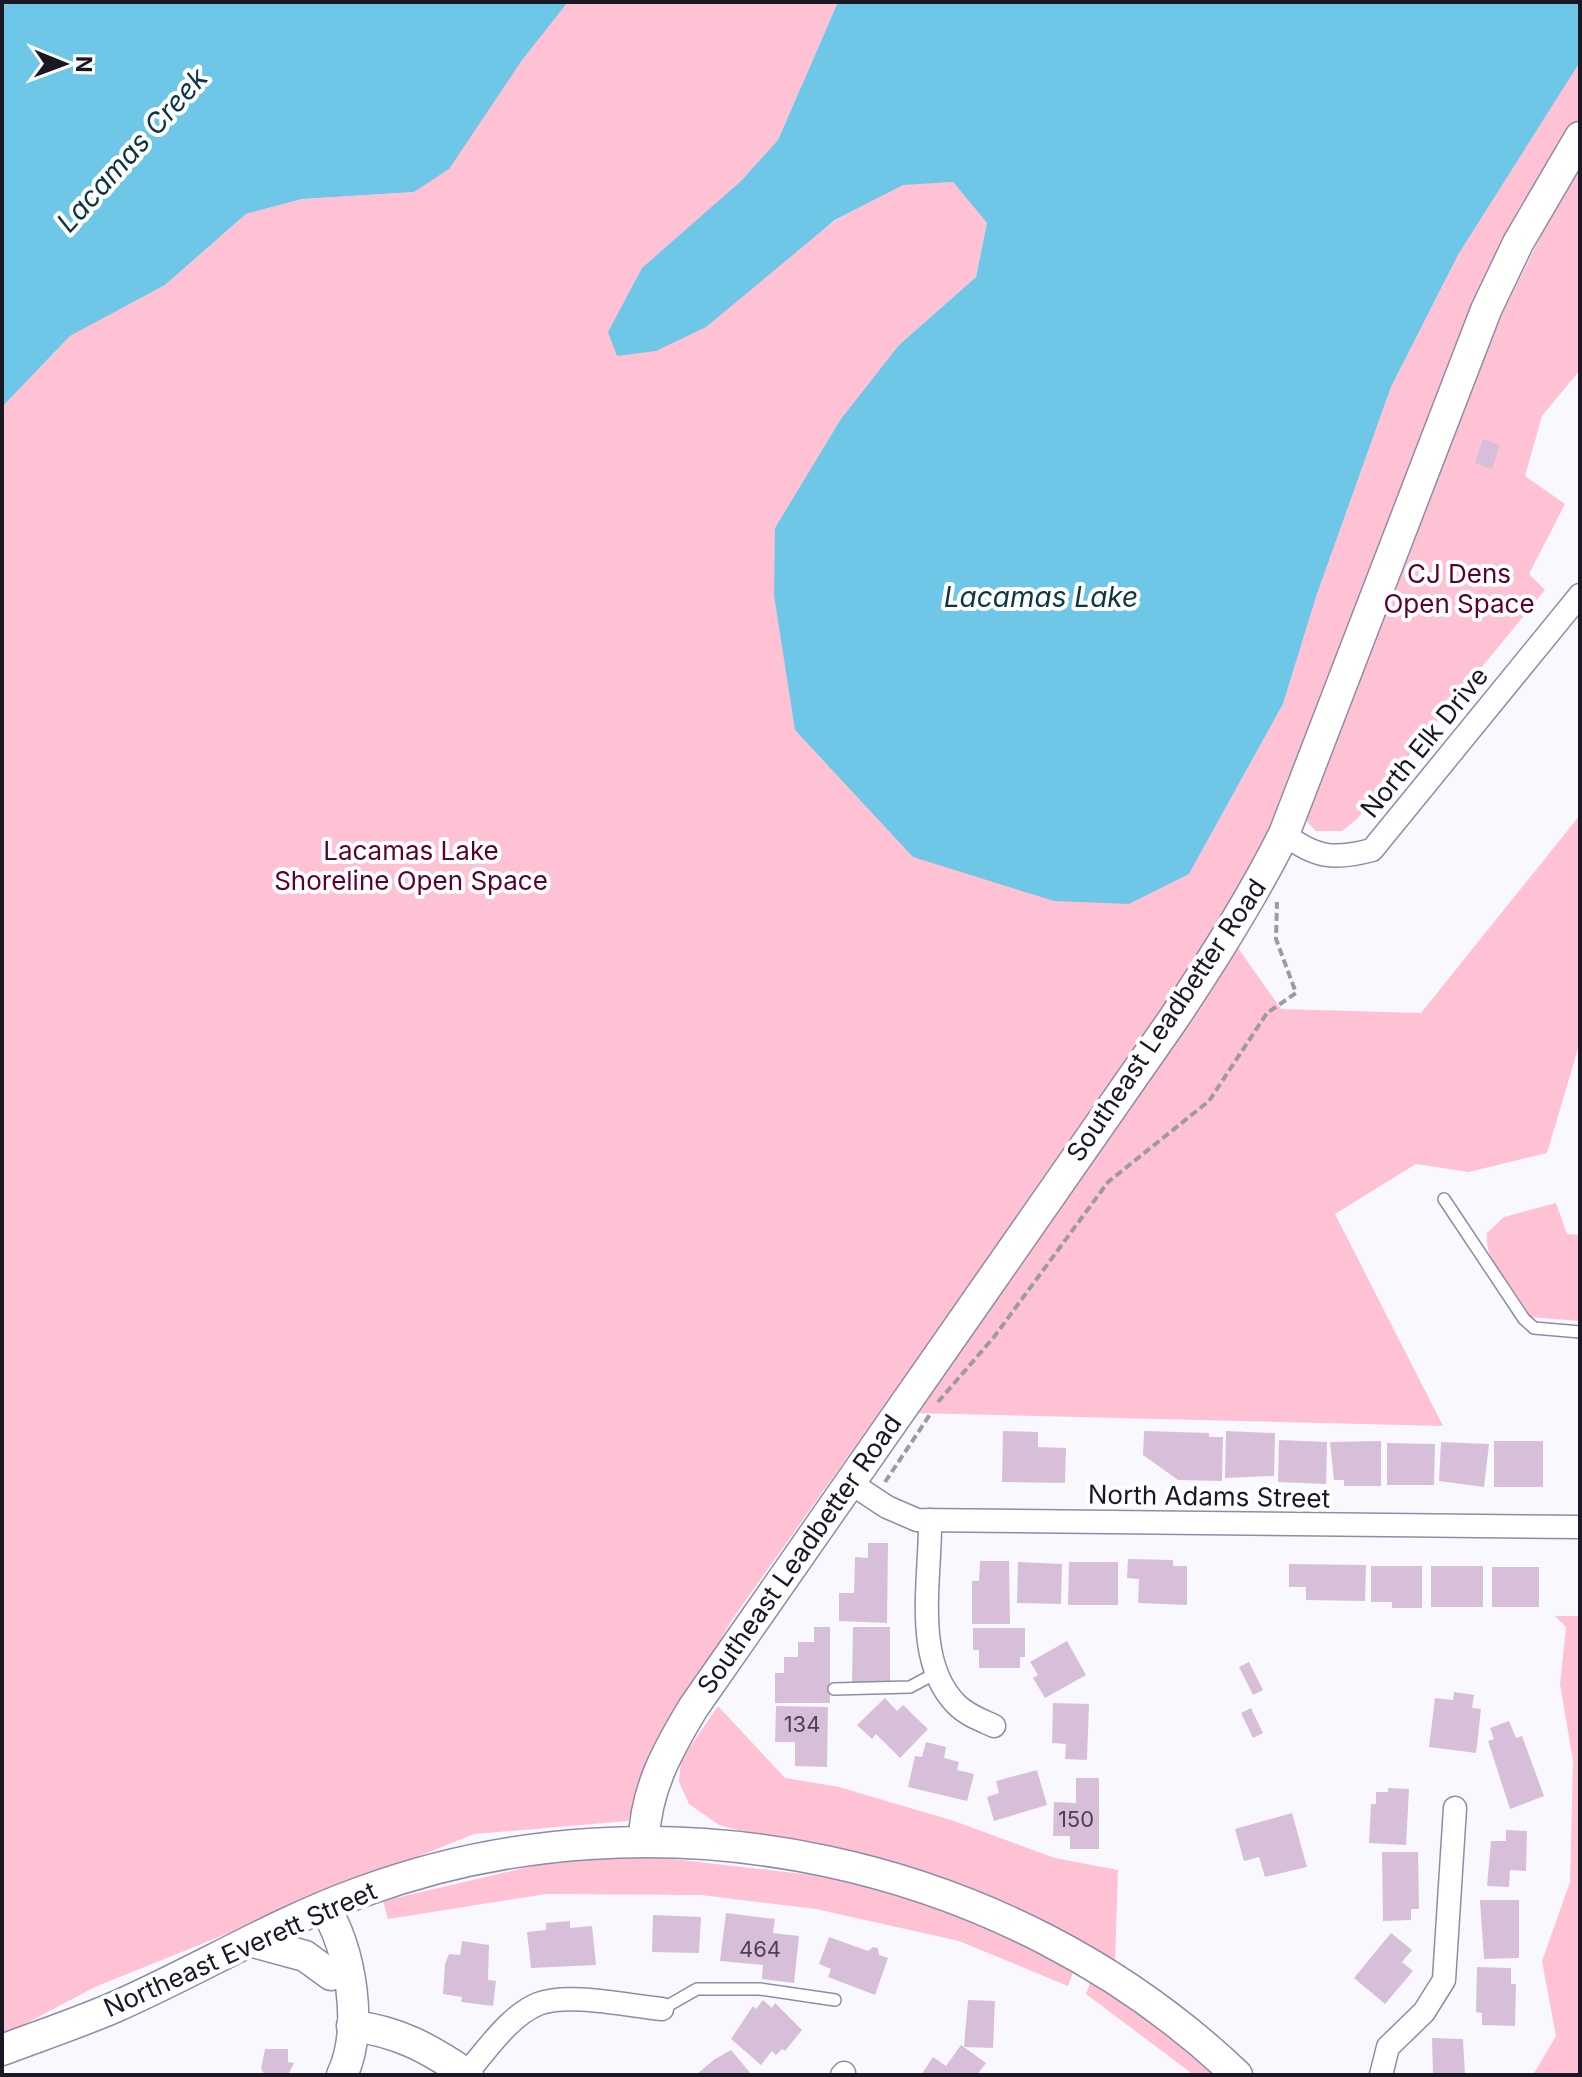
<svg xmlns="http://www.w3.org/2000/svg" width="1582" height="2077" font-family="Inter,sans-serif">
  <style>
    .green { fill: #ffc2d5 }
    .water { fill: #6ec7e7 }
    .building { fill: #d8bfd9 }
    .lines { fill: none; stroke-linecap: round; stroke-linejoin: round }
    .lane-casing { stroke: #8f8baa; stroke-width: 14 }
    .street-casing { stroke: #8f8baa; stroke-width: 25 }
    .secondary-casing { stroke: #8f8baa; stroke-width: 33 }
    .path { stroke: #9c9aa3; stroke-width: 4; stroke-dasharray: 8 4; stroke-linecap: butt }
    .lane { stroke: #fff; stroke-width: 11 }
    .street { stroke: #fff; stroke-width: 22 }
    .secondary { stroke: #fff; stroke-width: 30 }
    .labels { text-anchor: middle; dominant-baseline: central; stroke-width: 8; stroke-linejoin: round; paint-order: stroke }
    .number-label { font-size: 22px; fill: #4a4251 }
    .park-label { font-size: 26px; fill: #5d002f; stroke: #fff }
    .street-label { font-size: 26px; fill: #1a1824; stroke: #fff }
    .water-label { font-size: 28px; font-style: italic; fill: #0c3644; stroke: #fff }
  </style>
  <rect width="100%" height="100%" fill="#f9f8ff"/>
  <g class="green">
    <path d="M 568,2 L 838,2 L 778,140 L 740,182 L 771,271 L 836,220 L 903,184 L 953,182 L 987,223 L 976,277 L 899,345 L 1189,874 L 1283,704 L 1317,594 L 1391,387 L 1458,255 L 1580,62 L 1580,117 L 1528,200 L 1315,730 L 1251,869 L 1139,1061 L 1102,1098 L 731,1621 L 642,1782 L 628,1821 L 474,1834 L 95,1987 L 2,2036 L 2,407 L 71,335 L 165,285 L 246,214 L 302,199 L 414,192 Z"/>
    <path d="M 1580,157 L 1580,370 L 1542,416 L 1525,476 L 1565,504 L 1529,574 L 1545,590 L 1357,819 L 1342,831 L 1316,831 L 1299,813 L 1449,421 Z"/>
    <path d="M 1580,815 L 1580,1042 L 1547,1153 L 1469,1172 L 1416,1164 L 1335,1214 L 1443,1426 L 912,1413 L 1231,938 L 1281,1009 L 1421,1013 Z"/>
    <path d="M 1556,1203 L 1567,1234 L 1580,1235 L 1580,1321 L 1529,1317 C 1511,1292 1485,1266 1487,1233 L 1504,1217 Z"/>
    <path d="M 1555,1616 L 1580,1616 L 1580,2075 L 1533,2075 L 1556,2036 L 1542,1961 L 1570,1882 L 1573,1761 L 1560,1684 L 1566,1627 Z"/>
    <path d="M 718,1706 L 785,1778 L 839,1787 L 954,1821 L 1055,1858 L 1118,1870 L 1115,1964 L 778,1841 L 719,1825 L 689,1804 L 679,1782 L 681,1760 Z"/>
    <path d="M 655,1857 L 875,1882 L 1076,1965 L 1068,1986 L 959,1941 L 816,1909 L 701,1895 L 546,1894 L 388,1919 L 383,1901 L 566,1858 Z"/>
    <path d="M 1093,1974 L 1227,2075 L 1194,2075 L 1086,1994 Z"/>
  </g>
  <g class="water">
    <path d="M 2,2 L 568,2 L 522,60 L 449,169 L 414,192 L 302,199 L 246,214 L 165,285 L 70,336 L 2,407 Z"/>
    <path d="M 838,2 L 1580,2 L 1580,62 L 1458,255 L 1391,387 L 1317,594 L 1283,704 L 1189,874 L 1129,904 L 1054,901 L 913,857 L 795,730 L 774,595 L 775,528 L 841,419 L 899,345 L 976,277 L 987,223 L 953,182 L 903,185 L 835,220 L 706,327 L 656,351 L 617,356 L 608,332 L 642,268 L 740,182 L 778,140 Z"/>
  </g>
  <g class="building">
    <path d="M 1483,439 L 1500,445 L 1492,469 L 1475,463 Z"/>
    <path d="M 1003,1431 L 1038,1432 L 1038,1447 L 1066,1448 L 1065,1483 L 1002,1482 Z"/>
    <path d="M 1144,1431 L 1209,1433 L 1209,1437 L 1223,1437 L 1222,1481 L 1178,1480 L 1143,1455 Z"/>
    <path d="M 1226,1431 L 1275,1433 L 1274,1476 L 1225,1478 Z"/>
    <path d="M 1279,1440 L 1327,1442 L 1326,1484 L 1278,1482 Z"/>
    <path d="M 1381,1441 L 1381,1486 L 1344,1486 L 1344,1480 L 1334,1480 L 1330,1442 Z"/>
    <rect x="1494" y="1441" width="49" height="46"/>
    <path d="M 1441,1442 L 1489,1444 L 1484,1487 L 1439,1481 Z"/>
    <path d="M 1387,1443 L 1435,1444 L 1434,1485 L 1387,1485 Z"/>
    <path d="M 868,1543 L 888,1543 L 887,1623 L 839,1621 L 839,1593 L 854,1593 L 855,1557 L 868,1558 Z"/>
    <path d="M 1128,1559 L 1173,1560 L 1173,1566 L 1187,1566 L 1187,1605 L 1138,1603 L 1139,1579 L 1127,1578 Z"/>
    <path d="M 980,1561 L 1009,1561 L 1010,1624 L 972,1624 L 972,1581 L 979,1581 Z"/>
    <path d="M 1018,1562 L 1062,1564 L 1061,1604 L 1017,1603 Z"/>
    <path d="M 1069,1562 L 1118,1562 L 1118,1605 L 1068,1605 Z"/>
    <path d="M 1289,1564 L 1366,1565 L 1365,1601 L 1306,1600 L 1306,1587 L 1289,1587 Z"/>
    <path d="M 1371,1566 L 1422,1566 L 1422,1608 L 1392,1608 L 1392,1602 L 1371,1602 Z"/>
    <rect x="1431" y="1566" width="52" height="41"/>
    <rect x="1492" y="1567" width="47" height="40"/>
    <path d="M 814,1627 L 830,1627 L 830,1703 L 775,1703 L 775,1673 L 784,1673 L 784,1657 L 798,1657 L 798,1642 L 814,1642 Z"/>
    <path d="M 853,1627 L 890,1627 L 890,1683 L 852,1683 Z"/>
    <path d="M 973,1628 L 1025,1628 L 1025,1657 L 1020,1657 L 1020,1668 L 979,1668 L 979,1650 L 973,1650 Z"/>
    <path d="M 1067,1641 L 1086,1675 L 1045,1698 L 1033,1678 L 1038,1675 L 1030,1662 Z"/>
    <path d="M 1249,1662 L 1263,1690 L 1253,1695 L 1239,1667 Z"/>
    <path d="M 1454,1692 L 1474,1695 L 1472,1708 L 1481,1709 L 1476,1753 L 1429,1747 L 1435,1698 L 1453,1700 Z"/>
    <path d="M 885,1698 L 897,1711 L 903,1705 L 928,1729 L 900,1758 L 876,1734 L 872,1739 L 857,1725 Z"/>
    <path d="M 1053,1703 L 1089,1704 L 1087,1760 L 1065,1759 L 1066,1744 L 1052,1743 Z"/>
    <path d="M 776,1706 L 828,1707 L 827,1767 L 795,1766 L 795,1742 L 775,1742 Z"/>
    <path d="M 1251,1708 L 1263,1733 L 1253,1738 L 1241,1713 Z"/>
    <path d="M 1509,1721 L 1516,1738 L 1522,1736 L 1544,1796 L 1510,1809 L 1488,1741 L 1494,1739 L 1490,1728 Z"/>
    <path d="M 926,1742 L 946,1747 L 944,1758 L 959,1762 L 957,1770 L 974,1774 L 967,1801 L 908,1787 L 915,1756 L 922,1757 Z"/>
    <path d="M 1037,1770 L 1047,1805 L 994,1821 L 987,1797 L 999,1793 L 996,1781 Z"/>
    <path d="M 1076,1778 L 1099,1778 L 1099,1849 L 1070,1849 L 1070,1836 L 1053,1836 L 1054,1802 L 1076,1803 Z"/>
    <path d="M 1388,1788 L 1409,1789 L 1406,1845 L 1369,1843 L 1371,1804 L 1376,1804 L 1376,1792 L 1388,1792 Z"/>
    <path d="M 1292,1813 L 1307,1867 L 1265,1877 L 1259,1857 L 1244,1861 L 1235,1829 Z"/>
    <path d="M 1506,1830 L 1527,1831 L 1526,1871 L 1510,1870 L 1509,1887 L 1487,1886 L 1491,1841 L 1506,1841 Z"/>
    <path d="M 1382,1852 L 1418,1852 L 1419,1909 L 1411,1909 L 1411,1920 L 1383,1921 Z"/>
    <path d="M 1480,1900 L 1519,1900 L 1519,1958 L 1484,1959 Z"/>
    <path d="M 726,1913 L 775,1919 L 773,1933 L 799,1936 L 794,1983 L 762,1979 L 763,1965 L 720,1961 Z"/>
    <path d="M 653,1915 L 701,1917 L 699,1953 L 652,1952 Z"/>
    <path d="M 570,1921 L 570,1928 L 592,1926 L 596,1965 L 531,1968 L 527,1932 L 546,1930 L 546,1923 Z"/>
    <path d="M 1391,1933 L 1412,1950 L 1402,1962 L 1413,1971 L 1385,2004 L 1354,1978 Z"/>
    <path d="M 829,1937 L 868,1951 L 873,1947 L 878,1948 L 879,1955 L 888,1958 L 875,1995 L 828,1977 L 831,1969 L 819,1964 Z"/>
    <path d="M 462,1941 L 489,1945 L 488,1980 L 496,1981 L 493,2006 L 461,2002 L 462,1997 L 443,1994 L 445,1964 L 449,1954 L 460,1955 Z"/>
    <path d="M 1477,1967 L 1511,1968 L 1511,1984 L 1516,1984 L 1515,2026 L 1482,2025 L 1482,2013 L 1476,2012 Z"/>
    <path d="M 763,2000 L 772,2008 L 775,2003 L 802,2030 L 785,2051 L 782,2049 L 776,2055 L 772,2051 L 761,2065 L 731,2039 L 753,2006 L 756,2009 Z"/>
    <path d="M 968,2000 L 995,2001 L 993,2048 L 964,2047 Z"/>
    <path d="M 1432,2038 L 1463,2039 L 1465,2075 L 1433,2075 Z"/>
    <path d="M 961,2045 L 986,2063 L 977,2075 L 921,2075 L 933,2057 L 946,2066 Z"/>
    <path d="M 265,2049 L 288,2049 L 288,2062 L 294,2063 L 288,2075 L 265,2075 L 261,2069 Z"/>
    <path d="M 731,2050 L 752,2075 L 698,2073 L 715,2059 Z"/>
  </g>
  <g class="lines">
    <g class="lane-casing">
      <g id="lane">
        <path d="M 1444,1199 L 1524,1319 L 1534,1328 L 1580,1332"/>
        <path d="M 834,1689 L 910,1687 L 936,1673"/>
        <path d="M 662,2009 L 697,1989 L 760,1989 L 835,2000"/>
      </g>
    </g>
    <g class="street-casing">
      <g id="street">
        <path d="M 1284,834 C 1316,858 1334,860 1372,850 L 1580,595"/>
        <path d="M 849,1482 L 887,1507 L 917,1520 L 1580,1527"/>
        <path d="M 930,1520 C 931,1577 912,1661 957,1705 C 967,1715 981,1720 994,1726"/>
        <path d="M 466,2074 C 486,2051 509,2016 538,2004 C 568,1992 629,2006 662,2009"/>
        <path d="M 842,2075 L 844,2073"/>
        <path d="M 1381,2075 L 1388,2047 L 1424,2012 L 1444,1980 L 1455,1808"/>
      </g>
    </g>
    <g class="secondary-casing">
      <g id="secondary">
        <path d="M 644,1841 C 645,1791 667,1751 693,1708 L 1172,1021 C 1213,960 1251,900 1284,834 L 1486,310 L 1518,243 L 1580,137"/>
        <path d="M 324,1907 C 351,1947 364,2029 342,2075"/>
        <path d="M 250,1941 L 305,1956 L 331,1975"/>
        <path d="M 352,2026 C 398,2031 430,2049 468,2075"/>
        <path d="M 2,2050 C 39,2036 78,2023 115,2007 C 199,1970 277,1922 364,1891 C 660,1783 1009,1858 1237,2075"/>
      </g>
    </g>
    <g class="path">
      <path d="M 938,1402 L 994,1337 L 1108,1182 L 1209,1101 L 1267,1013 L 1296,993 L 1276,939 L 1277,902"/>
      <path d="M 885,1482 L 931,1413"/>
    </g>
    <use href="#lane" class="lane"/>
    <use href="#street" class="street"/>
    <use href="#secondary" class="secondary"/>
  </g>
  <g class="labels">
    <g class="number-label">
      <text x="802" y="1724">134</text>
      <text x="1076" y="1819">150</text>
      <text x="760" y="1949">464</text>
    </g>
    <g class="park-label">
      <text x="1459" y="573">CJ Dens<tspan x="1459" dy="30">Open Space</tspan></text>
      <text x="411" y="850">Lacamas Lake<tspan x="411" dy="30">Shoreline Open Space</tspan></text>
    </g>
    <g class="street-label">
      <text transform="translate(1424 742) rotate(-51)">North Elk Drive</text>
      <text transform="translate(1166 1020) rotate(-56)">Southeast Leadbetter Road</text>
      <text transform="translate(1209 1496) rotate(1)">North Adams Street</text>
      <text transform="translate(799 1554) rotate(-55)">Southeast Leadbetter Road</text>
      <text transform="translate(240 1949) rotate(-24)">Northeast Everett Street</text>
    </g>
    <g class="water-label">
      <text transform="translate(132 150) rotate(-48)">Lacamas Creek</text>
      <text x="1041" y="597">Lacamas Lake</text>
    </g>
  </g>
  <rect width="1582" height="2077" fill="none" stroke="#1a1824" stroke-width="8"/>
  <g transform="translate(64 64) rotate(91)" stroke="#ffffff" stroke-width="6" paint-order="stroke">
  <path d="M0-6L14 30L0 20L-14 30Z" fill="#1a1824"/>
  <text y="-12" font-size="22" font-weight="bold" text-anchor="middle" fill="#1a1824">N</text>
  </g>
</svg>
